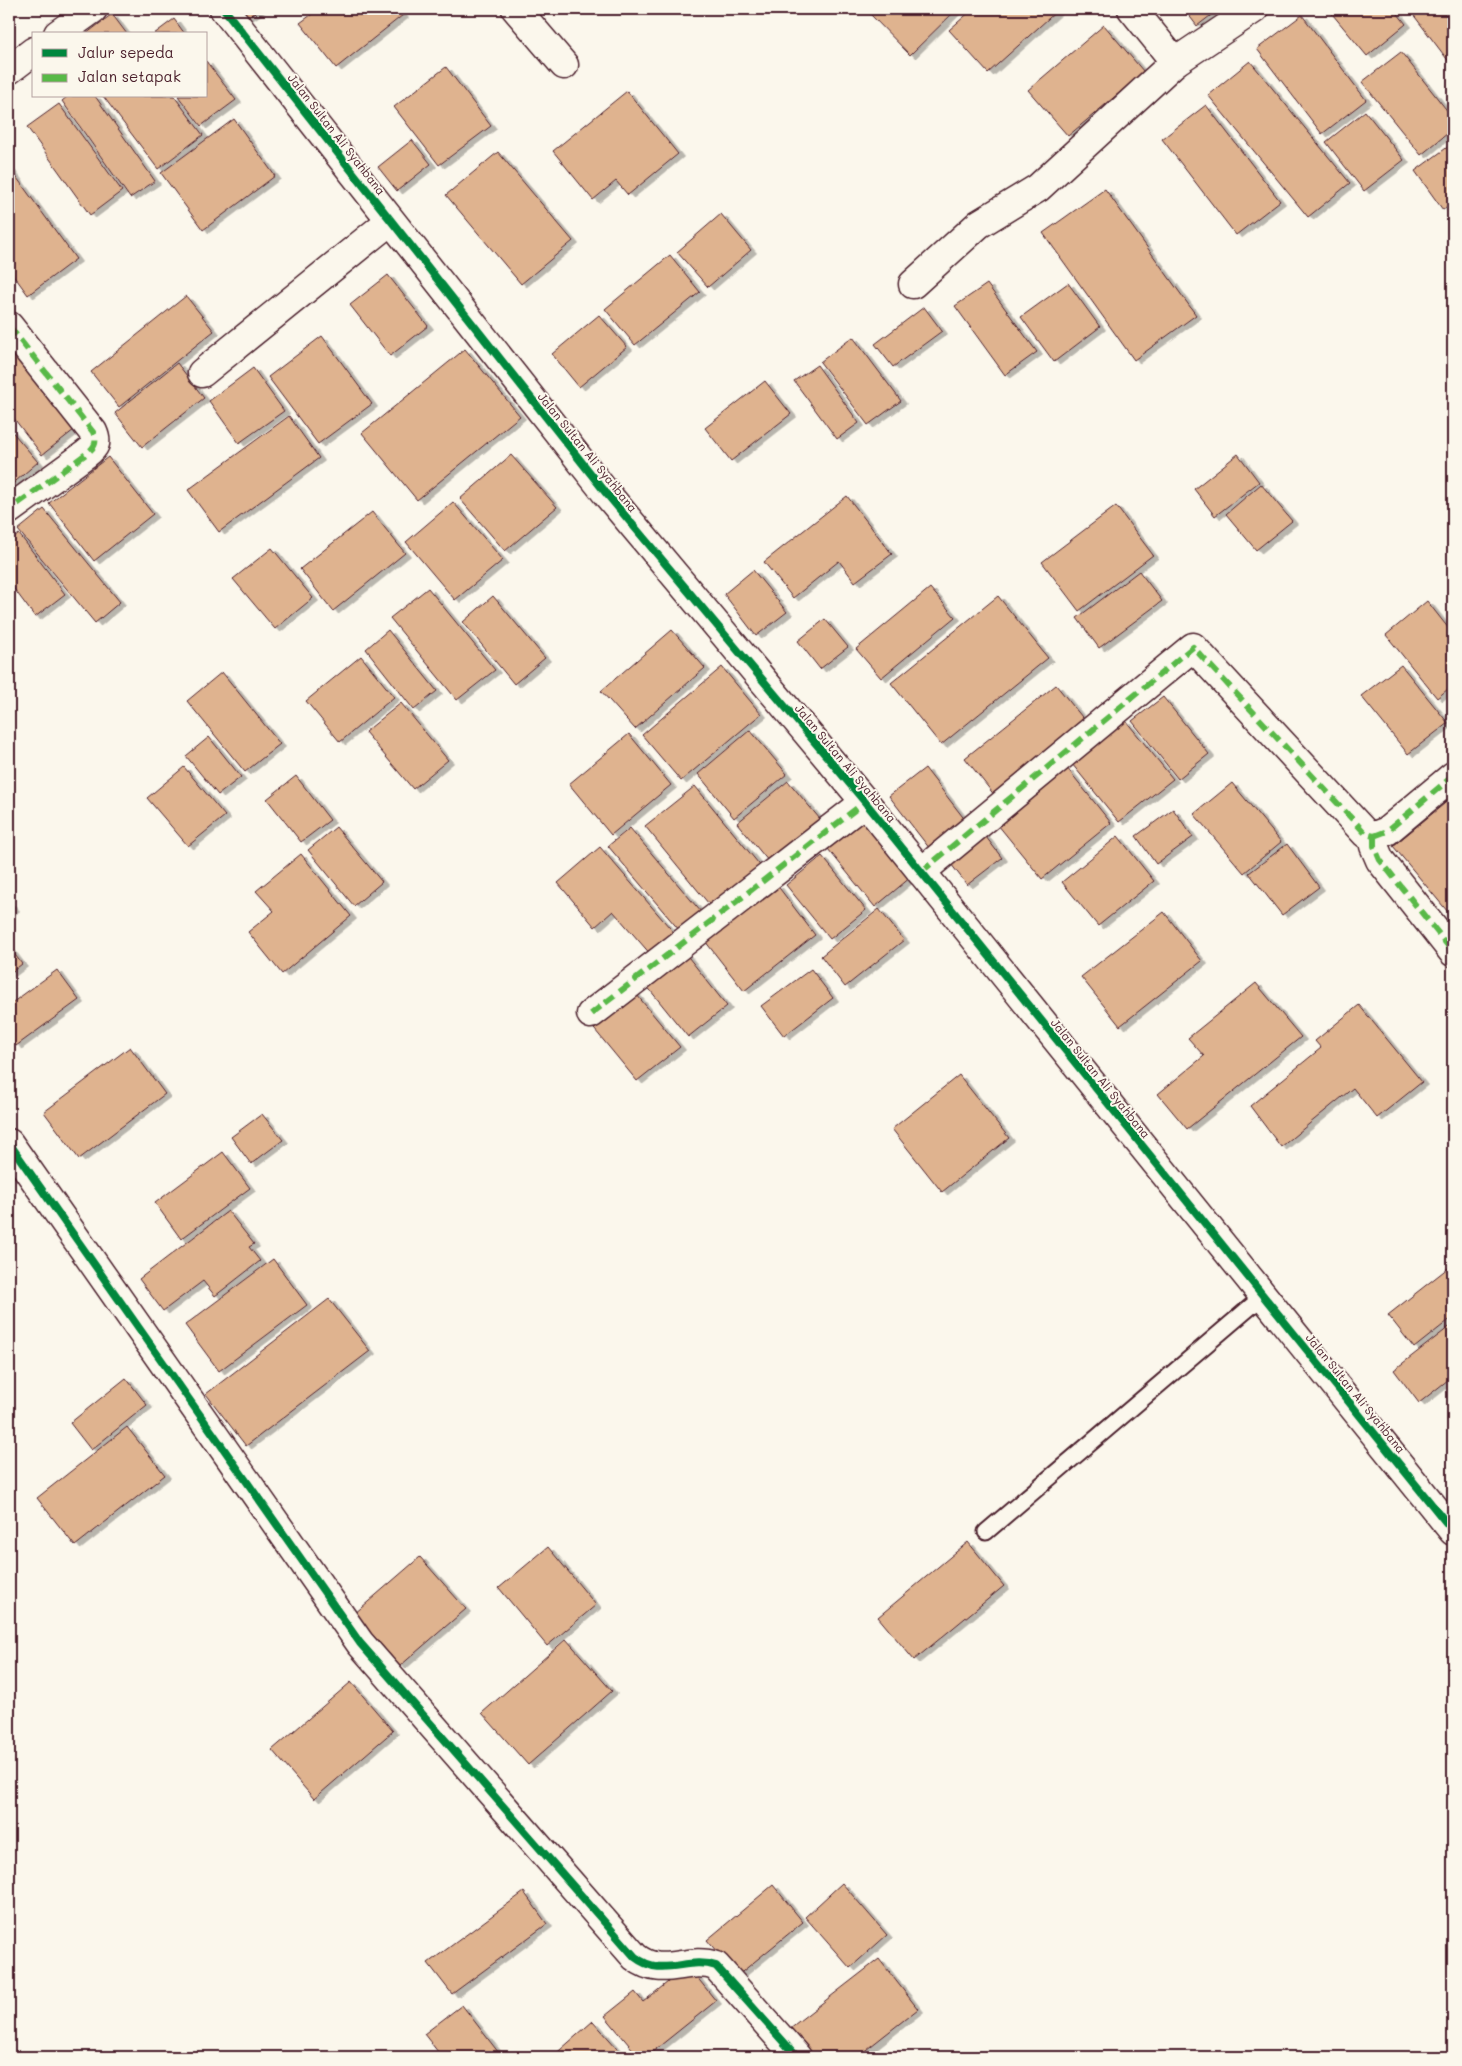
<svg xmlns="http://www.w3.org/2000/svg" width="1462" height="2066" font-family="Mali,sans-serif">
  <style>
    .building { fill: #dfb38f; stroke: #4a1f2b; filter: url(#shadow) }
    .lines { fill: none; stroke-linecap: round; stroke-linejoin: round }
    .service-casing { stroke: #4a1f2b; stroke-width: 19 }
    .minor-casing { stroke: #4a1f2b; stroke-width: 31 }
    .service { stroke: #fbf7ec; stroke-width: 15 }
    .minor { stroke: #fbf7ec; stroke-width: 28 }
    .quiet { stroke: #58b947; stroke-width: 6; stroke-dasharray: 12 6; stroke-linecap: butt }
    .cycleway-casing { stroke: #fbf7ec; stroke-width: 11 }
    .cycleway { stroke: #00873e; stroke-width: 8 }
    .labels { text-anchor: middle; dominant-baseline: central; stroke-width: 4; stroke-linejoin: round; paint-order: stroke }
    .street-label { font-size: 12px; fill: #4a1f2b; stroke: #fbf7ec }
  </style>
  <defs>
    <filter id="shadow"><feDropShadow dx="5.5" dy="3" stdDeviation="0" flood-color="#0004"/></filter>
  </defs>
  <rect width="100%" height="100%" fill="#fbf7ec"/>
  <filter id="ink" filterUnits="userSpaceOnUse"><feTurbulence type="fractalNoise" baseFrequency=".02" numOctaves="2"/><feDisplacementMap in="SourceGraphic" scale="10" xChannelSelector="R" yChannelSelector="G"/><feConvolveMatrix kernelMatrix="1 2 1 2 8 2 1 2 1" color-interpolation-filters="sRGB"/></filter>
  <g filter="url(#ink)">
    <g class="building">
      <path d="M 240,9 L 260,9 L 246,18 Z"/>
      <path d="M 319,9 L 398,9 L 403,15 L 336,68 L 300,23 Z"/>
      <path d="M 876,9 L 957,9 L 910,55 L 870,14 Z"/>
      <path d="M 973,9 L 1059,9 L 988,73 L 949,30 Z"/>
      <path d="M 1184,9 L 1219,9 L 1197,26 Z"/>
      <path d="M 1328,9 L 1394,9 L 1406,24 L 1367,56 Z"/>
      <path d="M 1409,9 L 1453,9 L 1453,67 Z"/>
      <path d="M 112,14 L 127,34 L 86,34 Z"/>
      <path d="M 1302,15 L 1366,100 L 1322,134 L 1257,49 Z"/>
      <path d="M 174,19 L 185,34 L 154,34 Z"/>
      <path d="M 1104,25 L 1144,72 L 1068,136 L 1028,90 Z"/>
      <path d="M 1401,52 L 1453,118 L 1453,129 L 1421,155 L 1362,82 Z"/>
      <path d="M 206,61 L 236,100 L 201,126 L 178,96 L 206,96 Z"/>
      <path d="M 1250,61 L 1350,183 L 1308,217 L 1208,95 Z"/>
      <path d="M 446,67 L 491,126 L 439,165 L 394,107 Z"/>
      <path d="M 627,91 L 678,154 L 628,195 L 616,181 L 593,200 L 553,151 Z"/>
      <path d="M 68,96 L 95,96 L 155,181 L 130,198 L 62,101 Z"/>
      <path d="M 103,96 L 174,96 L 203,135 L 158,169 Z"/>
      <path d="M 59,104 L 122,191 L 90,215 L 27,127 Z"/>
      <path d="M 1206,105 L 1280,201 L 1236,235 L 1162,139 Z"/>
      <path d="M 1365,111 L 1404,160 L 1364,191 L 1326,142 Z"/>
      <path d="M 234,119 L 275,176 L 203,230 L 161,173 Z"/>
      <path d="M 412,140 L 431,164 L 397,191 L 378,167 Z"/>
      <path d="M 1453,143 L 1453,203 L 1443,210 L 1415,171 Z"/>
      <path d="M 498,152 L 573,241 L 521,284 L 446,195 Z"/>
      <path d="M 9,167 L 76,259 L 28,295 L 9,269 Z"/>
      <path d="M 1105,189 L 1196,315 L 1134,360 L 1043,233 Z"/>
      <path d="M 721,214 L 751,250 L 708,287 L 677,252 Z"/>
      <path d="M 670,255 L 700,292 L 635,345 L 605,309 Z"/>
      <path d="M 388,275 L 428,326 L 390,356 L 350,305 Z"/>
      <path d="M 1068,283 L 1100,327 L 1054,362 L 1021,317 Z"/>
      <path d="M 987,284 L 1037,352 L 1005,375 L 955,306 Z"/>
      <path d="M 186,296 L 214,331 L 119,407 L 91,372 Z"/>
      <path d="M 924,307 L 942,331 L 893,367 L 875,344 Z"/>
      <path d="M 599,315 L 627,347 L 579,387 L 552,354 Z"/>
      <path d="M 322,336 L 372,404 L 318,444 L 268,377 Z"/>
      <path d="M 853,337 L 901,401 L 868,425 L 820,362 Z"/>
      <path d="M 9,340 L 79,426 L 42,455 L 9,412 Z"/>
      <path d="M 465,349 L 520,416 L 417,500 L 362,433 Z"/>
      <path d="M 177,363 L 204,398 L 142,447 L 115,413 Z"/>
      <path d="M 817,365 L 859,423 L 837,439 L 794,381 Z"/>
      <path d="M 253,368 L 284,411 L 239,443 L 209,401 Z"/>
      <path d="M 765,381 L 791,414 L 731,461 L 705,428 Z"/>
      <path d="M 289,416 L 319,458 L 219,532 L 188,490 Z"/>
      <path d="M 9,428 L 38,462 L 9,487 Z"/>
      <path d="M 1238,454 L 1259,482 L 1215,516 L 1194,489 Z"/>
      <path d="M 511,455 L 557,507 L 505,551 L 460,499 Z"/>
      <path d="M 108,457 L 153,514 L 94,561 L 49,503 Z"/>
      <path d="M 1261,484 L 1292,521 L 1256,550 L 1226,514 Z"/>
      <path d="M 847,496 L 892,554 L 855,582 L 839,561 L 793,598 L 764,562 Z"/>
      <path d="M 453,502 L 503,560 L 455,600 L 406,542 Z"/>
      <path d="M 1116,506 L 1153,555 L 1079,611 L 1042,562 Z"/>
      <path d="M 44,509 L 120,602 L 95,623 L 18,530 Z"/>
      <path d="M 372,512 L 405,553 L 333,611 L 300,569 Z"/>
      <path d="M 19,534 L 65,594 L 35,617 L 9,582 L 9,542 Z"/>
      <path d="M 272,548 L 313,598 L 275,629 L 233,579 Z"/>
      <path d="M 753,570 L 787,612 L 756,636 L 724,594 Z"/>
      <path d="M 1139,571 L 1162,601 L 1099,648 L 1077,618 Z"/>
      <path d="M 428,588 L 495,670 L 457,700 L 390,618 Z"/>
      <path d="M 930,588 L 955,617 L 881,678 L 856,649 Z"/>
      <path d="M 493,596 L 545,658 L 514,684 L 463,622 Z"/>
      <path d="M 998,596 L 1048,658 L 941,745 L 891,683 Z"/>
      <path d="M 1427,601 L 1453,634 L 1453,685 L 1437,698 L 1386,635 Z"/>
      <path d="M 825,619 L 848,647 L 820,669 L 798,641 Z"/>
      <path d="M 388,630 L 437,691 L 414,710 L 366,649 Z"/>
      <path d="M 672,630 L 705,668 L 635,729 L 601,691 Z"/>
      <path d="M 361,656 L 394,697 L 340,742 L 306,701 Z"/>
      <path d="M 1401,665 L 1448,723 L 1408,754 L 1361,696 Z"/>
      <path d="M 722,667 L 761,714 L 681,781 L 642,735 Z"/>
      <path d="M 222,672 L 280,744 L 245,772 L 187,701 Z"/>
      <path d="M 1056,685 L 1091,728 L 999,801 L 965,758 Z"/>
      <path d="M 1163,697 L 1209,754 L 1178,779 L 1132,721 Z"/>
      <path d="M 401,703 L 448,760 L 413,789 L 365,732 Z"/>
      <path d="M 1126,721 L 1173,779 L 1119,822 L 1072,764 Z"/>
      <path d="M 750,730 L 787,774 L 734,818 L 698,774 Z"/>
      <path d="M 629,734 L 671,785 L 611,835 L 569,784 Z"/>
      <path d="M 209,737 L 241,777 L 218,795 L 186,756 Z"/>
      <path d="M 184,767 L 225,816 L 188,846 L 147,798 Z"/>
      <path d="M 925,768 L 966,821 L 930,849 L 889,796 Z"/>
      <path d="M 1067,768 L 1111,823 L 1042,879 L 998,825 Z"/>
      <path d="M 296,776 L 330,820 L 301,842 L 267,799 Z"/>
      <path d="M 788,781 L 820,819 L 769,862 L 737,823 Z"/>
      <path d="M 1232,783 L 1281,842 L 1244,873 L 1194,814 Z"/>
      <path d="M 695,786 L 763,869 L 713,909 L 645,826 Z"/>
      <path d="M 1450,799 L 1453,803 L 1453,918 L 1393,846 Z"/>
      <path d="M 1173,809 L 1193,837 L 1156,864 L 1136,836 Z"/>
      <path d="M 865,820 L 911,877 L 875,907 L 828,849 Z"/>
      <path d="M 336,827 L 382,882 L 354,906 L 308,850 Z"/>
      <path d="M 630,828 L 702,913 L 680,931 L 608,846 Z"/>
      <path d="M 983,833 L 1002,858 L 967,885 L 948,860 Z"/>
      <path d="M 1118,836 L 1154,881 L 1098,926 L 1062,882 Z"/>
      <path d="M 1287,844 L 1319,887 L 1282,915 L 1249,873 Z"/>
      <path d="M 600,847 L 676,935 L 652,956 L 613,911 L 595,927 L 558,883 Z"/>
      <path d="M 301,854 L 351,916 L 282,974 L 248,932 L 274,911 L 256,891 Z"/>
      <path d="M 822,856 L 866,910 L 830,939 L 786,885 Z"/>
      <path d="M 777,885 L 815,935 L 744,991 L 705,941 Z"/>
      <path d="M 9,902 L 14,908 L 9,912 Z"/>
      <path d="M 879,909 L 904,940 L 845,987 L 821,956 Z"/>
      <path d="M 1164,912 L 1202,961 L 1120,1026 L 1081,977 Z"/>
      <path d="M 9,947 L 22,964 L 9,974 Z"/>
      <path d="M 685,953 L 727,1006 L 688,1037 L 646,985 Z"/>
      <path d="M 811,969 L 833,998 L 784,1036 L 761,1006 Z"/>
      <path d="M 57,970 L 79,1000 L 16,1046 L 9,1036 L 9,1005 Z"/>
      <path d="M 1256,983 L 1301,1037 L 1187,1129 L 1158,1094 L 1204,1056 L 1188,1038 Z"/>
      <path d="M 632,989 L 680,1047 L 637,1081 L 590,1024 Z"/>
      <path d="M 1359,1005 L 1422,1082 L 1377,1118 L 1353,1088 L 1281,1147 L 1250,1106 L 1321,1048 L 1315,1041 Z"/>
      <path d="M 130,1047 L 165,1094 L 79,1159 L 44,1112 Z"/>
      <path d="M 959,1075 L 1009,1138 L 942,1192 L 892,1129 Z"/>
      <path d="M 262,1114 L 283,1140 L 251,1164 L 231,1137 Z"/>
      <path d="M 223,1152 L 250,1188 L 181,1239 L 155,1203 Z"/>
      <path d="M 228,1211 L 254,1244 L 249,1247 L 260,1261 L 215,1296 L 203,1281 L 163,1311 L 139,1279 Z"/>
      <path d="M 273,1259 L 307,1305 L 219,1371 L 185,1325 Z"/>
      <path d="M 1453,1264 L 1453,1317 L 1414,1348 L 1388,1315 Z"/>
      <path d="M 329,1299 L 370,1351 L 246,1446 L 206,1394 Z"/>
      <path d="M 1453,1324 L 1453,1376 L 1419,1403 L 1394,1370 Z"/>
      <path d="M 126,1378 L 147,1405 L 91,1450 L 70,1423 Z"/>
      <path d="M 127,1427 L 165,1475 L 75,1546 L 37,1498 Z"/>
      <path d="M 968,1542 L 1004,1586 L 914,1660 L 878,1617 Z"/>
      <path d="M 548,1547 L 596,1605 L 547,1646 L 499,1588 Z"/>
      <path d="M 420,1557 L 466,1609 L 400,1666 L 354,1614 Z"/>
      <path d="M 566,1639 L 612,1691 L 528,1765 L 482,1713 Z"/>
      <path d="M 351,1682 L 393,1731 L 314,1799 L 272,1750 Z"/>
      <path d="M 842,1883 L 887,1935 L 850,1968 L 805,1917 Z"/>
      <path d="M 773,1885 L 803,1922 L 737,1976 L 707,1940 Z"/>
      <path d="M 524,1892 L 547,1924 L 452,1994 L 428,1963 Z"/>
      <path d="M 879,1959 L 918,2009 L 857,2057 L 814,2057 L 790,2028 Z"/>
      <path d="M 688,1966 L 716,2001 L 646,2057 L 639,2057 L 605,2016 L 635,1992 L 643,2002 Z"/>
      <path d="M 462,2005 L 502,2057 L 442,2057 L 424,2034 Z"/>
      <path d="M 593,2021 L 625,2057 L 552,2057 Z"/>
    </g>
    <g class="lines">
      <g class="service-casing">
        <path id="service" d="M 986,1532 L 1262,1297"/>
      </g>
      <g class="minor-casing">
        <g id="minor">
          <path d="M 224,9 L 606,493 L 865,802 L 1453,1531"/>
          <path d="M 516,9 L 564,65"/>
          <path d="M 1132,9 L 1175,62 L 1254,9"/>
          <path d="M 58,34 L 93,9"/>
          <path d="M 9,70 L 34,51"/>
          <path d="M 913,284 L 979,224 L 1038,188 L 1175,62"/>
          <path d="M 9,326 L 93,432 C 98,443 95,447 86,454 L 9,510"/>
          <path d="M 202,373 L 390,221"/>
          <path d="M 1374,836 L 1374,846 L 1380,860 L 1453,952"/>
          <path d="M 1374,836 L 1387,831 L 1453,776"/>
          <path d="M 921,872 L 1193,647 L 1366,834 L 1374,836"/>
          <path d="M 591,1014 L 865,802"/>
          <path d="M 9,1143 L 360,1643 L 635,1957 C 663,1979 686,1956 716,1966 L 797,2057"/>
        </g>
      </g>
      <use href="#service" class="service"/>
      <use href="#minor" class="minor"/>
      <g class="quiet">
        <path d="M 9,326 L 93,432 C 98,443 95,447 86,454 L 9,510"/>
        <path d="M 1374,836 L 1374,846 L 1380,860 L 1453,952"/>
        <path d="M 1374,836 L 1387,831 L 1453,776"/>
        <path d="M 921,872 L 1193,647 L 1366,834 L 1374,836"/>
        <path d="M 591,1014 L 865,802"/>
      </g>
      <g class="cycleway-casing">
        <g id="cycleway">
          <path d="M 224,9 L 606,493 L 865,802 L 1453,1531"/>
          <path d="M 9,1143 L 360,1643 L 635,1957 C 663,1979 686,1956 716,1966 L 797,2057"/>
        </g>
      </g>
      <use href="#cycleway" class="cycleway"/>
    </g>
  </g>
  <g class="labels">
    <g class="street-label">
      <text transform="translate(337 134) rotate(52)">Jalan Sultan Ali Syahbana</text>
      <text transform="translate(588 452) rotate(51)">Jalan Sultan Ali Syahbana</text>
      <text transform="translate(846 763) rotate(50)">Jalan Sultan Ali Syahbana</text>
      <text transform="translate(1101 1078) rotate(51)">Jalan Sultan Ali Syahbana</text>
      <text transform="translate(1356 1393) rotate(51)">Jalan Sultan Ali Syahbana</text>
    </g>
  </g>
  <rect width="1462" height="2066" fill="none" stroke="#fbf7ec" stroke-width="30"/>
  <rect x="15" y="15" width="1432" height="2036" fill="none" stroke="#4a1f2b" stroke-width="2" filter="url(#ink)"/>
  <rect x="32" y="32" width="175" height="65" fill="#fbf7ec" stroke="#b4a19f"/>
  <rect x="42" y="49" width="25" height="8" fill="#00873e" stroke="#b4a19f"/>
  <text x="78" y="58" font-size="15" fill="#4a1f2b">Jalur sepeda</text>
  <rect x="42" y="74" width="25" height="8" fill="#58b947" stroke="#b4a19f"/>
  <text x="78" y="82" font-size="15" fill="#4a1f2b">Jalan setapak</text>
</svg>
